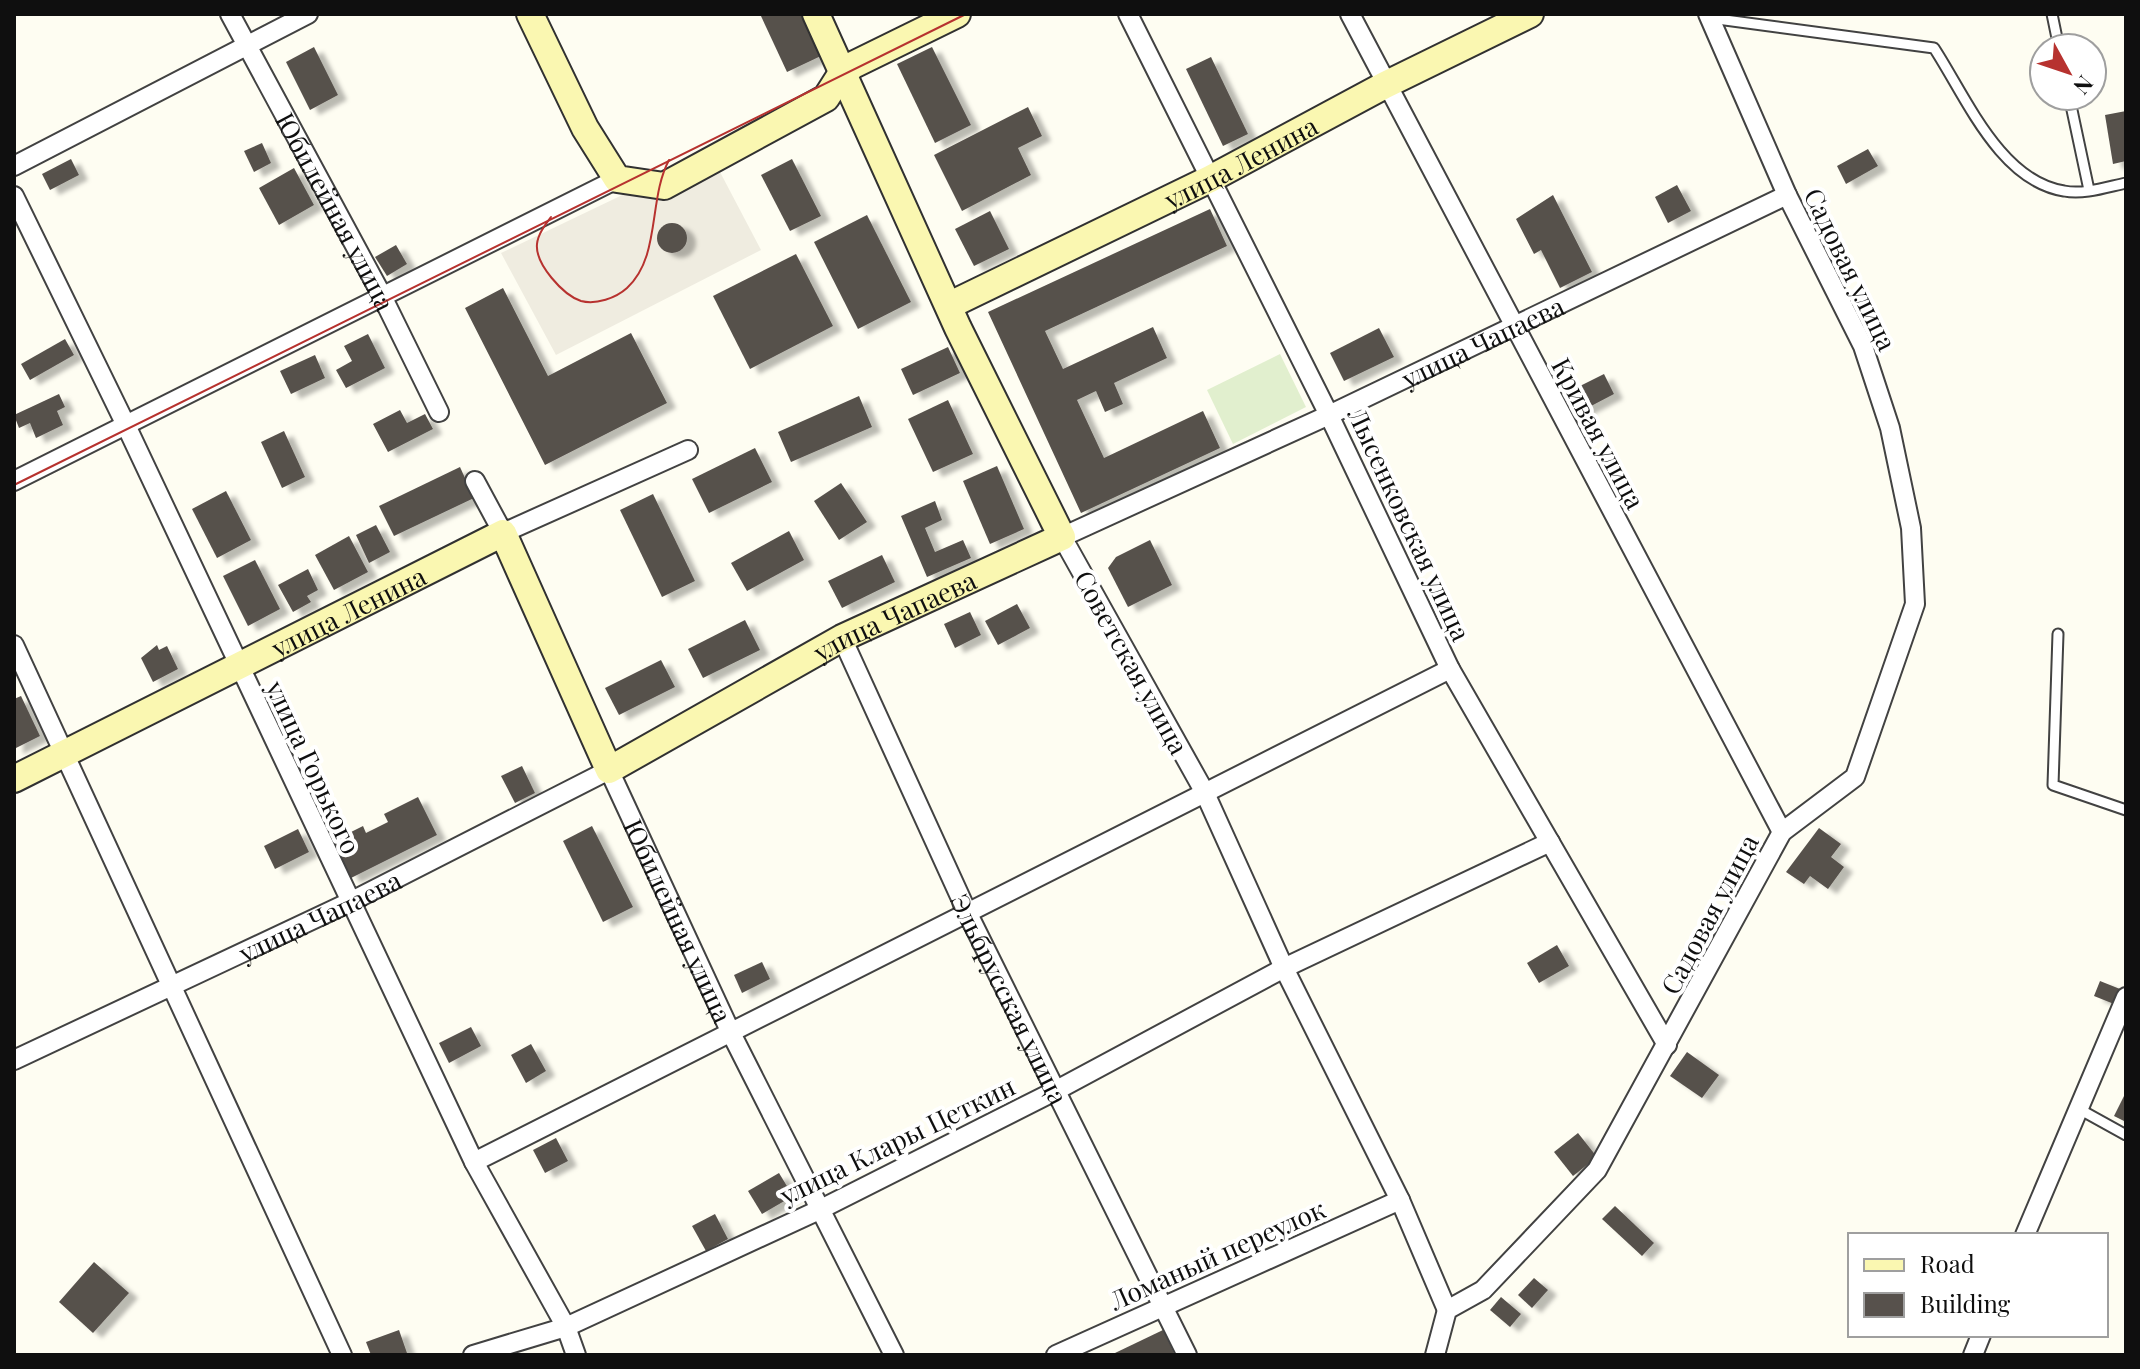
<svg xmlns="http://www.w3.org/2000/svg" width="2140" height="1369" font-family="'Playfair Display',serif">
  <style>
    .pitch { fill: #e1efce }
    .plaza { fill: #efece0 }
    .building { fill: #57514c; filter: url(#shadow) }
    .lines { fill: none; stroke-linecap: round; stroke-linejoin: round }
    .lane-casing { stroke: #424242; stroke-width: 13 }
    .street-casing { stroke: #424242; stroke-width: 22 }
    .secondary-casing { stroke: #313131; stroke-width: 30 }
    .lane { stroke: #fff; stroke-width: 9 }
    .street { stroke: #fff; stroke-width: 18 }
    .secondary { stroke: #faf7b1; stroke-width: 26 }
    .tram { stroke: #b7322f; stroke-width: 2 }
    .labels { text-anchor: middle; dominant-baseline: central; stroke-width: 8; stroke-linejoin: round; paint-order: stroke }
    .street-label { font-size: 26px; fill: #0f0f0f; stroke: #fff }
  </style>
  <defs>
    <filter id="shadow"><feDropShadow dx="9" dy="5" stdDeviation="2" flood-color="#0004"/></filter>
  </defs>
  <rect width="100%" height="100%" fill="#fefdf2"/>
  <path class="pitch" d="M 1280,354 L 1306,407 L 1233,444 L 1207,390 Z"/>
  <path class="plaza" d="M 710,153 L 761,250 L 556,355 L 501,253 Z"/>
  <g class="building">
    <path d="M 760,14 L 804,14 L 823,55 L 787,72 Z"/>
    <path d="M 314,47 L 338,95 L 310,110 L 286,62 Z"/>
    <path d="M 932,47 L 971,125 L 935,143 L 897,64 Z"/>
    <path d="M 1211,57 L 1248,134 L 1223,146 L 1186,69 Z"/>
    <path d="M 1028,107 L 1042,136 L 1018,148 L 1031,175 L 962,211 L 934,155 Z"/>
    <path d="M 2126,111 L 2126,161 L 2113,164 L 2105,115 Z"/>
    <path d="M 262,143 L 271,163 L 254,172 L 244,151 Z"/>
    <path d="M 1868,149 L 1878,166 L 1846,184 L 1837,166 Z"/>
    <path d="M 71,159 L 79,175 L 50,190 L 42,174 Z"/>
    <path d="M 792,159 L 821,216 L 790,231 L 761,175 Z"/>
    <path d="M 294,168 L 314,205 L 279,225 L 259,188 Z"/>
    <path d="M 1677,185 L 1691,211 L 1668,223 L 1655,197 Z"/>
    <path d="M 1553,195 L 1592,272 L 1560,288 L 1541,250 L 1534,254 L 1516,219 Z"/>
    <path d="M 1210,209 L 1227,246 L 1045,331 L 1063,369 L 1153,327 L 1167,358 L 1114,383 L 1123,404 L 1105,412 L 1096,391 L 1077,400 L 1104,458 L 1203,411 L 1220,448 L 1081,513 L 988,312 Z"/>
    <path d="M 990,211 L 1009,249 L 974,266 L 955,229 Z"/>
    <path d="M 867,215 L 911,302 L 858,329 L 814,242 Z"/>
    <circle cx="672" cy="238" r="15"/>
    <path d="M 396,245 L 407,264 L 387,276 L 375,257 Z"/>
    <path d="M 796,254 L 833,326 L 750,369 L 713,296 Z"/>
    <path d="M 503,288 L 548,376 L 631,333 L 667,403 L 545,465 L 465,308 Z"/>
    <path d="M 1379,328 L 1394,357 L 1344,381 L 1330,353 Z"/>
    <path d="M 368,334 L 385,368 L 346,388 L 336,370 L 352,361 L 344,346 Z"/>
    <path d="M 65,339 L 74,355 L 30,380 L 21,364 Z"/>
    <path d="M 948,347 L 960,373 L 913,395 L 901,369 Z"/>
    <path d="M 315,355 L 325,378 L 291,394 L 280,371 Z"/>
    <path d="M 1604,374 L 1614,394 L 1572,416 L 1562,395 Z"/>
    <path d="M 59,394 L 65,407 L 57,411 L 63,425 L 36,438 L 30,423 L 19,428 L 14,415 Z"/>
    <path d="M 859,396 L 872,427 L 791,462 L 778,432 Z"/>
    <path d="M 948,400 L 973,454 L 933,472 L 908,419 Z"/>
    <path d="M 400,410 L 407,423 L 425,414 L 433,429 L 388,452 L 373,424 Z"/>
    <path d="M 284,431 L 305,477 L 282,488 L 261,442 Z"/>
    <path d="M 755,448 L 772,482 L 709,513 L 692,479 Z"/>
    <path d="M 997,466 L 1024,529 L 990,544 L 963,481 Z"/>
    <path d="M 460,467 L 474,498 L 394,536 L 379,506 Z"/>
    <path d="M 841,483 L 867,522 L 839,540 L 814,501 Z"/>
    <path d="M 226,491 L 251,540 L 217,558 L 192,509 Z"/>
    <path d="M 653,494 L 695,581 L 662,597 L 620,510 Z"/>
    <path d="M 935,501 L 942,520 L 925,528 L 935,552 L 963,540 L 971,558 L 927,577 L 901,516 Z"/>
    <path d="M 376,525 L 390,552 L 369,563 L 356,535 Z"/>
    <path d="M 789,531 L 804,560 L 747,591 L 731,563 Z"/>
    <path d="M 349,536 L 368,572 L 334,590 L 315,555 Z"/>
    <path d="M 1150,540 L 1172,585 L 1128,607 L 1108,568 L 1116,557 Z"/>
    <path d="M 882,555 L 895,582 L 842,608 L 828,581 Z"/>
    <path d="M 255,560 L 280,609 L 248,626 L 223,576 Z"/>
    <path d="M 308,569 L 318,590 L 307,596 L 311,602 L 293,612 L 278,585 Z"/>
    <path d="M 1017,604 L 1030,628 L 998,645 L 985,621 Z"/>
    <path d="M 970,612 L 981,635 L 955,648 L 944,624 Z"/>
    <path d="M 745,620 L 760,650 L 703,678 L 688,649 Z"/>
    <path d="M 157,645 L 159,650 L 167,646 L 178,669 L 153,682 L 141,658 Z"/>
    <path d="M 661,660 L 675,687 L 619,715 L 605,688 Z"/>
    <path d="M 21,696 L 40,736 L 14,749 L 14,699 Z"/>
    <path d="M 522,766 L 535,793 L 515,803 L 501,776 Z"/>
    <path d="M 418,797 L 437,835 L 351,878 L 333,841 L 363,826 L 366,833 L 388,822 L 384,814 Z"/>
    <path d="M 592,826 L 633,907 L 603,922 L 563,841 Z"/>
    <path d="M 1819,828 L 1841,844 L 1831,857 L 1844,867 L 1828,889 L 1810,876 L 1804,884 L 1786,872 Z"/>
    <path d="M 298,829 L 309,852 L 275,869 L 264,846 Z"/>
    <path d="M 1557,945 L 1569,966 L 1539,983 L 1527,963 Z"/>
    <path d="M 762,962 L 770,979 L 742,993 L 734,975 Z"/>
    <path d="M 2100,981 L 2120,989 L 2114,1004 L 2094,996 Z"/>
    <path d="M 471,1027 L 481,1046 L 449,1063 L 439,1043 Z"/>
    <path d="M 531,1044 L 546,1071 L 526,1083 L 511,1055 Z"/>
    <path d="M 1687,1052 L 1719,1075 L 1702,1098 L 1670,1076 Z"/>
    <path d="M 2126,1092 L 2126,1122 L 2114,1116 Z"/>
    <path d="M 1578,1133 L 1597,1157 L 1573,1176 L 1554,1152 Z"/>
    <path d="M 556,1138 L 568,1161 L 545,1173 L 533,1150 Z"/>
    <path d="M 779,1173 L 793,1196 L 762,1214 L 748,1191 Z"/>
    <path d="M 1615,1206 L 1654,1243 L 1642,1256 L 1602,1219 Z"/>
    <path d="M 715,1214 L 728,1239 L 706,1251 L 692,1226 Z"/>
    <path d="M 94,1262 L 129,1293 L 93,1333 L 59,1302 Z"/>
    <path d="M 1534,1278 L 1548,1290 L 1532,1308 L 1518,1295 Z"/>
    <path d="M 1501,1297 L 1521,1314 L 1510,1327 L 1490,1310 Z"/>
    <path d="M 399,1330 L 407,1353 L 371,1355 L 366,1342 Z"/>
    <path d="M 1163,1330 L 1175,1355 L 1116,1355 L 1115,1353 Z"/>
  </g>
  <g class="lines">
    <g class="lane-casing">
      <g id="lane">
        <path d="M 2052,14 L 2059,48"/>
        <path d="M 1710,18 L 1934,48 C 1966,97 2000,181 2064,191 C 2084,195 2107,187 2126,183"/>
        <path d="M 2069,96 L 2089,190"/>
        <path d="M 2058,634 L 2053,785 L 2126,810"/>
        <path d="M 2079,1109 L 2126,1135"/>
      </g>
    </g>
    <g class="street-casing">
      <g id="street">
        <path id="s1" d="M 230,14 L 379,290 L 439,412"/>
        <path d="M 1128,14 L 1329,415 L 1450,669 L 1667,1045"/>
        <path d="M 1350,14 L 1782,832"/>
        <path d="M 14,166 L 308,14"/>
        <path d="M 14,196 L 123,419 L 474,1162 L 566,1327 L 576,1355"/>
        <path d="M 14,481 L 617,179"/>
        <path d="M 475,481 L 503,533 L 688,450"/>
        <path id="s2" d="M 842,638 L 968,914 L 1187,1355"/>
        <path d="M 14,645 L 342,1355"/>
        <path id="s3" d="M 14,1060 L 350,902 L 609,770 L 731,1033 L 894,1355"/>
        <path d="M 474,1162 L 1450,669"/>
        <path d="M 2025,1235 L 2126,997"/>
        <path id="s4" d="M 1447,1310 L 1400,1200 L 1284,968 L 1204,791 L 1062,537 L 1329,415 L 1787,195"/>
        <path d="M 473,1355 L 566,1327 L 819,1210 L 1055,1091 L 1284,968 L 1550,842"/>
        <path d="M 1056,1355 L 1400,1200"/>
        <path d="M 1435,1355 L 1447,1310 L 1483,1290 L 1597,1170 L 1782,832 L 1855,777 L 1915,604 L 1911,528 L 1890,428 L 1863,346 L 1787,195 L 1708,14"/>
        <path d="M 1973,1355 L 1981,1335"/>
      </g>
    </g>
    <g class="secondary-casing">
      <g id="secondary">
        <path d="M 530,14 L 585,128 L 617,179 L 664,186 L 826,98 L 840,76 L 853,65 L 957,14"/>
        <path id="s5" d="M 950,305 L 1210,179 L 1385,85 L 1530,14"/>
        <path id="s6" d="M 14,779 L 503,533 L 609,770 L 842,638 L 1062,537 L 958,328 L 816,14"/>
      </g>
    </g>
    <use href="#lane" class="lane"/>
    <use href="#street" class="street"/>
    <use href="#secondary" class="secondary"/>
    <g class="tram">
      <path d="M 551,217 C 545,225 538,234 537,244 C 535,264 563,295 581,301 C 596,305 616,298 627,288 C 661,257 648,199 669,160"/>
      <path d="M 14,485 L 966,14"/>
    </g>
  </g>
  <g class="labels">
    <g class="street-label">
      <text stroke="none"><textPath href="#s5" startOffset="324">улица Ленина</textPath></text>
      <text stroke="none"><textPath href="#s1" startOffset="224">Юбилейная улица</textPath></text>
      <text transform="translate(1851 269) rotate(64)">Садовая улица</text>
      <text stroke="none"><textPath href="#s4" startOffset="1328">улица Чапаева</textPath></text>
      <text transform="translate(1599 433) rotate(62)">Кривая улица</text>
      <text transform="translate(1410 524) rotate(65)">Лысенковская улица</text>
      <text stroke="none"><textPath href="#s6" startOffset="374">улица Ленина</textPath></text>
      <text stroke="none"><textPath href="#s6" startOffset="1132">улица Чапаева</textPath></text>
      <text transform="translate(1132 662) rotate(61)">Советская улица</text>
      <text transform="translate(314 767) rotate(65)">улица Горького</text>
      <text transform="translate(1709 914) rotate(-62)">Садовая улица</text>
      <text stroke="none"><textPath href="#s3" startOffset="338">улица Чапаева</textPath></text>
      <text stroke="none"><textPath href="#s3" startOffset="828">Юбилейная улица</textPath></text>
      <text stroke="none"><textPath href="#s2" startOffset="398">Эльбрусская улица</textPath></text>
      <text transform="translate(897 1140) rotate(-26)">улица Клары Цеткин</text>
      <text transform="translate(1217 1254) rotate(-24)">Ломаный переулок</text>
    </g>
  </g>
  <rect width="2140" height="1369" fill="none" stroke="#0f0f0f" stroke-width="32"/>
  <rect x="1848" y="1233" width="260" height="104" fill="#ffffff" stroke="#9f9f9f" stroke-width="2"/>
  <rect x="1864" y="1259" width="40" height="12" fill="#faf7b1" stroke="#9f9f9f" stroke-width="2"/>
  <text x="1920" y="1273" font-size="24" fill="#0f0f0f">Road</text>
  <rect x="1864" y="1293" width="40" height="24" fill="#57514c" stroke="#9f9f9f" stroke-width="2"/>
  <text x="1920" y="1313" font-size="24" fill="#0f0f0f">Building</text>
  <g transform="translate(2068 72) rotate(130)"><circle r="38" fill="#ffffff" stroke="#9f9f9f" stroke-width="2"/>
  <path d="M0-6L14 30L0 20L-14 30Z" fill="#b7322f"/>
  <text y="-12" font-size="22" font-weight="bold" text-anchor="middle" fill="#0f0f0f">N</text>
  </g>
</svg>
